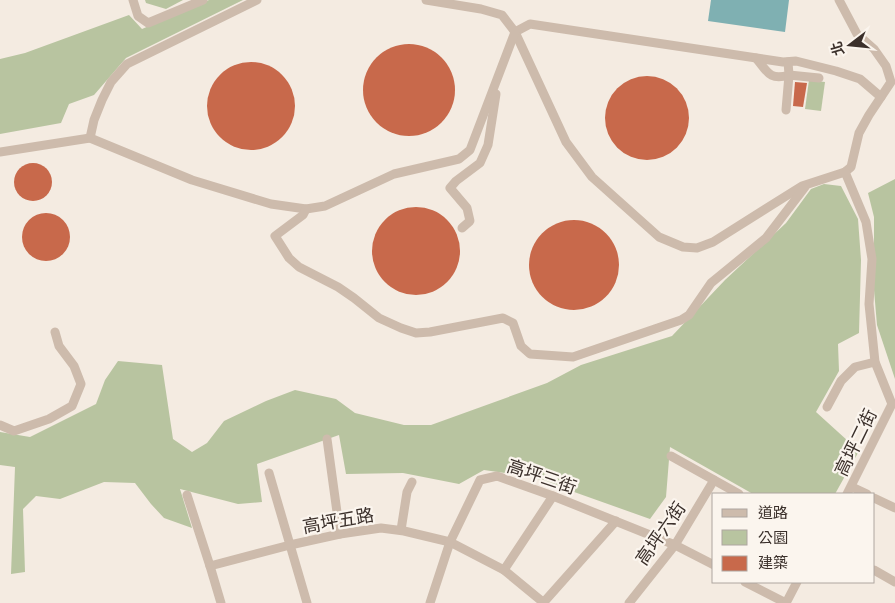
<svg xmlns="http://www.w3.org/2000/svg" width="895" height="603" font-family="'Exo 2','Noto Sans TC',sans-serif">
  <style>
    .green { fill: #b8c4a0 }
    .water { fill: #7fb0b2 }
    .building { fill: #c8694b }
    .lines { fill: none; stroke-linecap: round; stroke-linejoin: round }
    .minor { stroke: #cdbbac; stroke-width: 9 }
    .labels { text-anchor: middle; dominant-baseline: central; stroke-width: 4.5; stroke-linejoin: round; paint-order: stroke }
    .street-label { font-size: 18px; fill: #3b302b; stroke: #fbf5ee }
  </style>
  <rect width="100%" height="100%" fill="#f4ebe1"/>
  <g class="green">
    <path d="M 145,0 L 183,0 L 166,9 L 146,3 Z"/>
    <path d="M 209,0 L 243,0 L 126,58 L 94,95 L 69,104 L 61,123 L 0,134 L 0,59 L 25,53 L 129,15 L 142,29 Z"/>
    <path d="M 809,80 L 825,82 L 821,111 L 805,109 Z"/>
    <path d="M 895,179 L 895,379 L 877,325 L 874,290 L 874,217 L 868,193 Z"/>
    <path d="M 824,184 L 841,186 L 858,219 L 861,260 L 859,333 L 838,344 L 839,371 L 816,412 L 859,451 L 835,494 L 753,494 L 670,447 L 666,497 L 650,519 L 532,477 L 484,470 L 459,484 L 403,473 L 346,474 L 339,435 L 257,464 L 262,502 L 238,504 L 180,489 L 192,528 L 164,518 L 151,504 L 135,483 L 104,482 L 60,499 L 36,496 L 23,509 L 25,572 L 11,574 L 15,467 L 0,465 L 0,432 L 30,437 L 96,404 L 105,380 L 118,361 L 162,365 L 173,439 L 192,452 L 207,443 L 224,421 L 266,401 L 295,390 L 336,399 L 355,413 L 404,425 L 431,425 L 547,383 L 581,365 L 672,336 L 725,280 L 786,223 L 811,189 Z"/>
  </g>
  <path class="water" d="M 711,0 L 789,0 L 785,32 L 708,21 Z"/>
  <g class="building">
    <circle cx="409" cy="90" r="46"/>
    <circle cx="251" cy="106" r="44"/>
    <circle cx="647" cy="118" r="42"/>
    <path d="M 795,82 L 807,83 L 803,107 L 793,106 Z"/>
    <circle cx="33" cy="182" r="19"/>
    <circle cx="416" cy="251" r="44"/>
    <circle cx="46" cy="237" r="24"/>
    <circle cx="574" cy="265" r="45"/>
  </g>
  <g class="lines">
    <g class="minor">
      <path d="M 133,0 L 138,16 L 148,23 L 203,0"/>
      <path d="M 839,0 L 857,34 L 874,49 L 886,66 L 891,82 L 881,97"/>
      <path d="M 530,24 L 783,62 L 796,61 L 836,71 L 860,79 L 881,97 L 869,115 L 859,133 L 851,167 L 845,172 L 802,186 L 713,242 L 697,248 L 683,247 L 659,237 L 592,177 L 566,142 L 515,32 Z"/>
      <path d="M 756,58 C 767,71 769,81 789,75 L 788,62"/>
      <path d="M 786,110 L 789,75 L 819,78"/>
      <path d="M 90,138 L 94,120 L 102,100 L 111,82 L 127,64 L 257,0"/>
      <path d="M 0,152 L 90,138 L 192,180 L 271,204 L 306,209 L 325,206 L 394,174 L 459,159 L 470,150 L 515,32 L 502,15 L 481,9 L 426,0"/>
      <path d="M 845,172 L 866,222 L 872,259 L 869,304 L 875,362 L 892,404"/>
      <path d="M 306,209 L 303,215 L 275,236 L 289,258 L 299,267 L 338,287 L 354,298 L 379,318 L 401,328 L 416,333 L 430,332 L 503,318 L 513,323 L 521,346 L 530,354 L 573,357 L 681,320 L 689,315 L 711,283 L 766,238 L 805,187"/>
      <path d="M 462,228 L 470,221 L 467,208 L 450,188 L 456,181 L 480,163 L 488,145 L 496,94"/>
      <path d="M 827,407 L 841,381 L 855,367 L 875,362"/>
      <path d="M 0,425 L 14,431 L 49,419 L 72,406 L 81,384 L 74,366 L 59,346 L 55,332"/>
      <path d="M 327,439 L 340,534"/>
      <path d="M 671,456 L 739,494"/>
      <path d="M 269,473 L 307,603"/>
      <path d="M 852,487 L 867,494"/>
      <path d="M 847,494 L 892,404"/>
      <path d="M 187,495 L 210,566 L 221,603"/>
      <path d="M 874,498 L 895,508"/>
      <path d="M 401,530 L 407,492 L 412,482"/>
      <path d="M 210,566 L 290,545 L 340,534 L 381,528 L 404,531 L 450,542 L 504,570 L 544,603"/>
      <path d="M 504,570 L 553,496"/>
      <path d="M 874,570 L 895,582"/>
      <path d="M 745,582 L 786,603"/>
      <path d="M 544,602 L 616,521"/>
      <path d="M 430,603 L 450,542 L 480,480 L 497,476 L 553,496 L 675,545 L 714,565"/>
      <path d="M 629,603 L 675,545 L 714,480"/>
      <path d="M 786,603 L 797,582"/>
    </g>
  </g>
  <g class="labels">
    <g class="street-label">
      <text transform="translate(855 442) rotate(-64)">高坪二街</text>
      <text transform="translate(542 476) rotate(19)">高坪三街</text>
      <text transform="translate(338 520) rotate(-10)">高坪五路</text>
      <text transform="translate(660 533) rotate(-55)">高坪六街</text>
    </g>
  </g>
  <rect x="712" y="493" width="162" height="90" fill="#fbf5ee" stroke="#aea6a0"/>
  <rect x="722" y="509" width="25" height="8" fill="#cdbbac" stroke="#aea6a0"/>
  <text x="758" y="518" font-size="15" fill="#3b302b">道路</text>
  <rect x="722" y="530" width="25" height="15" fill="#b8c4a0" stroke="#aea6a0"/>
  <text x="758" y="543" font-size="15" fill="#3b302b">公園</text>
  <rect x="722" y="556" width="25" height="15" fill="#c8694b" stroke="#aea6a0"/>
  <text x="758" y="568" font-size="15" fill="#3b302b">建築</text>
  <g transform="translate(850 45) rotate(254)" stroke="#fbf5ee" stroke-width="4" paint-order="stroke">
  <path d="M0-4L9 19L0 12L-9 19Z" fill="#3b302b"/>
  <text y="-8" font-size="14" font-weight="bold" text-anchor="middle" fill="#3b302b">北</text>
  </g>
</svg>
